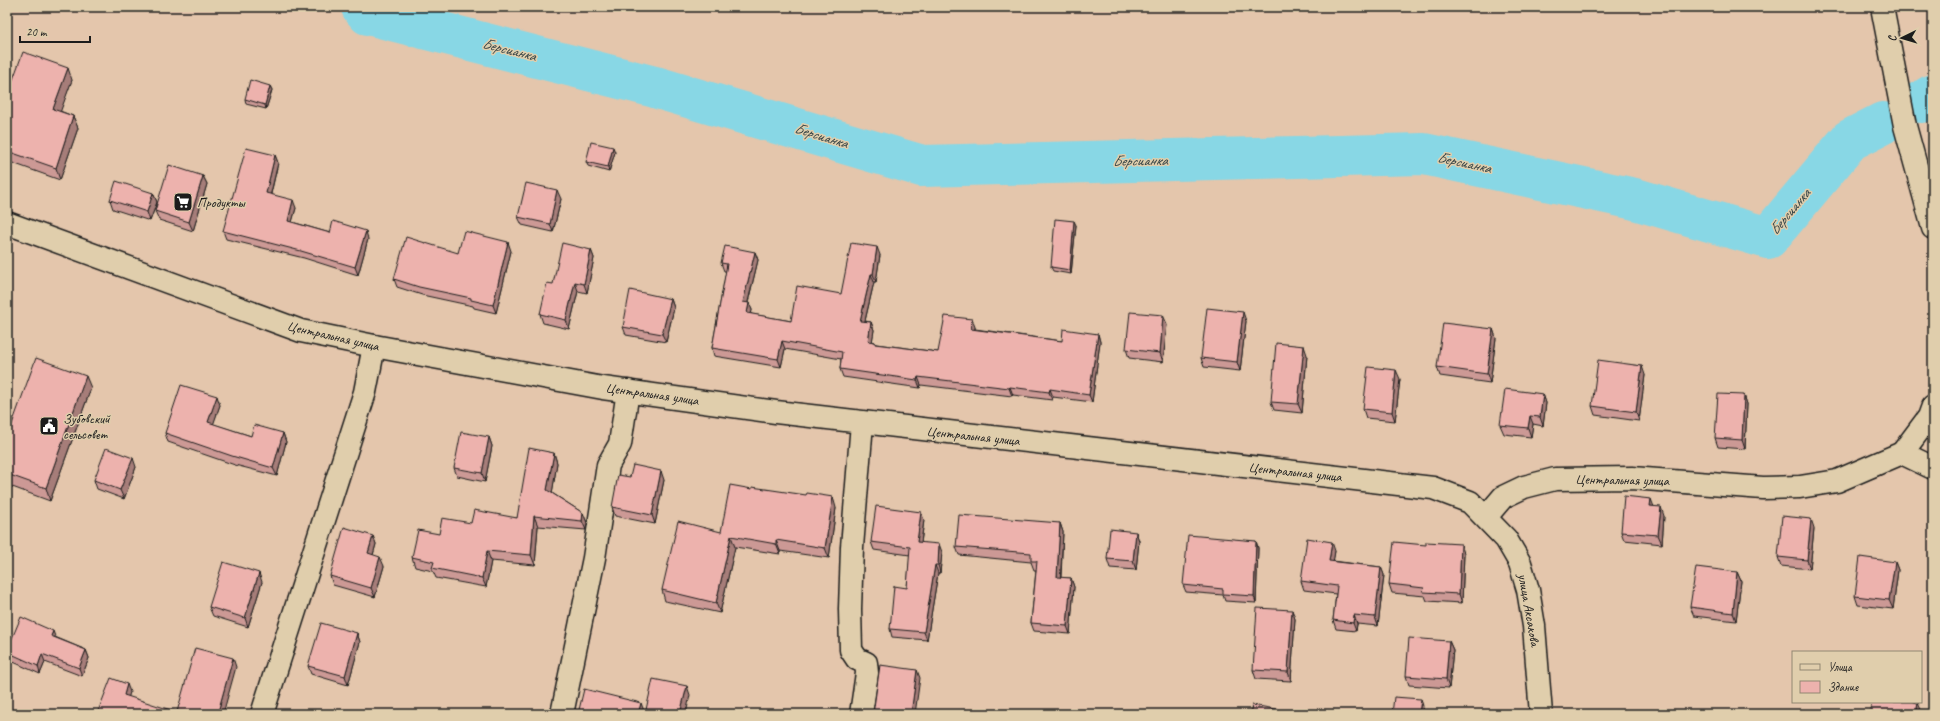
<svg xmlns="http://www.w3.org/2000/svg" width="1940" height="721" font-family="Caveat,sans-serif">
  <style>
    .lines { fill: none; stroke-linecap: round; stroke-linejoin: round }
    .river { stroke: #88d7e5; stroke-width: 42 }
    .minor-casing { stroke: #1c1c1c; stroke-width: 25 }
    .minor { stroke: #e0ceac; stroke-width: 22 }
    .wall { fill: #cc9995; stroke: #1c1c1c }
    .shaded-wall { fill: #a67d79; stroke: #1c1c1c }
    .building { fill: #edb2ad; stroke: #1c1c1c }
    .labels { text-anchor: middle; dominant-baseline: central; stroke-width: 3; stroke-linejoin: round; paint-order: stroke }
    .poi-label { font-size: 14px; fill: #1c1c1c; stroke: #e0ceac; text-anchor: start }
    .street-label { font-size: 14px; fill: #1c1c1c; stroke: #e0ceac }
    .water-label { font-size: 15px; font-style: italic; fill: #324144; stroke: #e0ceac }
  </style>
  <rect width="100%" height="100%" fill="#e4c6ac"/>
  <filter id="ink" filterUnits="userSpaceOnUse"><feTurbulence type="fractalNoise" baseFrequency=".025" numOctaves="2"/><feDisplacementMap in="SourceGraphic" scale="8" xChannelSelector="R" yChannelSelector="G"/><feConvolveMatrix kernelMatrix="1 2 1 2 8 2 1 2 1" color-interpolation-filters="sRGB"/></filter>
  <g filter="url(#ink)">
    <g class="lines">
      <g class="river">
        <path d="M 362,7 L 368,14 L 655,87 L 922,166 L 1424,154 L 1635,199 L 1768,238 L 1850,140 L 1883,123"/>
        <path d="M 1921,102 L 1933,95"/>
      </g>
      <g class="minor-casing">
        <g id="minor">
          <path d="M 1882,7 L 1905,126 L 1933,228"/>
          <path d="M 7,223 L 301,331 L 374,346 L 603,388 L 776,412 L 1433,488 L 1470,502 L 1506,539 L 1520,563 L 1528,590 L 1534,626 L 1541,714"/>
          <path d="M 1902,453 L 1929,417 L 1933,406"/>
          <path d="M 1486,517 L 1503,497 L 1524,487 L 1555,479 L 1632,478 L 1763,488 L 1800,487 L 1837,481 L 1902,453 L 1933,468"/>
          <path d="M 262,714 L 365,392 L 374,346"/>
          <path d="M 562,714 L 594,558 L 608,465 L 620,444 L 628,391"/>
          <path d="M 861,714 L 867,673 L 866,663 L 857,659 L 851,650 L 850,609 L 852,547 L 862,423"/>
        </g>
      </g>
      <use href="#minor" class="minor"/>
    </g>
    <g class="wall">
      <path d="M 72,80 L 60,111 L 73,116 L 78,128 L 60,180 L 7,161 L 7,93 Z"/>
      <path d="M 270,86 L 272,90 L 266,109 L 246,104 L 245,99 Z"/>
      <path d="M 615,152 L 609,172 L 588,166 L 586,162 Z"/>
      <path d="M 275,155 L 278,163 L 271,194 L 296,208 L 292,222 L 330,233 L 368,239 L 358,275 L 304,258 L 226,239 L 223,231 Z"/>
      <path d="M 203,176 L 207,184 L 193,231 L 159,220 L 155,211 Z"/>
      <path d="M 153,193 L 157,202 L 150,221 L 113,209 L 110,200 Z"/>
      <path d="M 561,199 L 553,232 L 522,225 L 518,217 Z"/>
      <path d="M 1076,225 L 1071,274 L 1053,271 L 1051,267 Z"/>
      <path d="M 591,250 L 594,258 L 587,293 L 578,291 L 569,329 L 543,323 L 540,314 L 553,284 Z"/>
      <path d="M 511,251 L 496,313 L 474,308 L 473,306 L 422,295 L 397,287 L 394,279 L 458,253 Z"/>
      <path d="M 755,252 L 758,260 L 748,302 L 752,310 L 751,314 L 791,321 L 841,294 L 880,255 L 876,282 L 874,282 L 865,321 L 871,322 L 874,330 L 872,341 L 875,342 L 876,344 L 938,352 L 975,327 L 975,329 L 1062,341 L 1098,334 L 1100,342 L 1092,402 L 1053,397 L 1052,400 L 1013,395 L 1012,396 L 921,385 L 920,388 L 843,377 L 840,369 L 841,359 L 785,349 L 781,367 L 714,356 L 712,348 L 726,271 L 724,271 L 721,263 Z"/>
      <path d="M 671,299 L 674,308 L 666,342 L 626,335 L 623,327 Z"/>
      <path d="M 1246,321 L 1240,371 L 1204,367 L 1201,358 Z"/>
      <path d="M 1167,324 L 1163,362 L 1129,358 L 1126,349 Z"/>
      <path d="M 1493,329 L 1496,338 L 1490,383 L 1440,376 L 1437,367 Z"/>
      <path d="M 1307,355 L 1302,413 L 1274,410 L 1271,402 Z"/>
      <path d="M 1645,375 L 1639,421 L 1595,415 L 1592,406 Z"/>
      <path d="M 1400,379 L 1395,421 L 1366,418 L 1363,409 Z"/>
      <path d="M 91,388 L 50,501 L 7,485 L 7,438 Z"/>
      <path d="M 1543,394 L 1546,403 L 1543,426 L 1533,424 L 1531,437 L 1504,434 L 1500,425 Z"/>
      <path d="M 1744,395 L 1747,404 L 1745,449 L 1718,447 L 1715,438 Z"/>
      <path d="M 220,405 L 213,424 L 251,436 L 283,433 L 286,442 L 277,476 L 235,465 L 168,442 L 165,433 Z"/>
      <path d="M 489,437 L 492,446 L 485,482 L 457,476 L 454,468 Z"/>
      <path d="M 554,453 L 557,463 L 552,493 L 583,513 L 587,523 L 586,530 L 538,526 L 535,565 L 491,561 L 486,587 L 436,578 L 433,571 L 415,567 L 412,557 L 439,534 L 471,523 L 517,518 Z"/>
      <path d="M 136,467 L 124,499 L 97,489 L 94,480 Z"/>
      <path d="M 630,477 L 664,480 L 655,524 L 615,516 L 612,507 Z"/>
      <path d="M 836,508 L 829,558 L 780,551 L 780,554 L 735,547 L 720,613 L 665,601 L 662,590 L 721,532 Z"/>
      <path d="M 1664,516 L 1662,544 L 1624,540 L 1621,532 Z"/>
      <path d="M 924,520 L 921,543 L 942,552 L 940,573 L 938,573 L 927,640 L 892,637 L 890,629 L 907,588 L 910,555 L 874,550 L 871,542 Z"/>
      <path d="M 1060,523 L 1063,532 L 1061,578 L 1071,578 L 1074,587 L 1070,634 L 1034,631 L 1031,623 L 1036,570 L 1034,570 L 1031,562 L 959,555 L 956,547 Z"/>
      <path d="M 1814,528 L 1810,569 L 1781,566 L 1778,557 Z"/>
      <path d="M 1136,532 L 1139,541 L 1136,570 L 1110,568 L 1107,559 Z"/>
      <path d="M 373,536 L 376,544 L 373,555 L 384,566 L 375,597 L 333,585 L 330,576 Z"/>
      <path d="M 1256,541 L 1258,548 L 1256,603 L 1225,601 L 1223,595 L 1186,592 L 1183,585 Z"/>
      <path d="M 1335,551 L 1333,561 L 1381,567 L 1384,575 L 1378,626 L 1357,624 L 1356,631 L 1336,629 L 1333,620 L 1336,594 L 1304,590 L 1301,581 Z"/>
      <path d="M 1464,553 L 1462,603 L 1427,601 L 1425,596 L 1392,593 L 1389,584 Z"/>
      <path d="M 1895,562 L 1898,570 L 1893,609 L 1858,605 L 1855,596 Z"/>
      <path d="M 1737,572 L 1741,581 L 1736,621 L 1694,616 L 1690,607 Z"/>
      <path d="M 262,582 L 248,627 L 213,616 L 209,607 Z"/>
      <path d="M 1292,610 L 1295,619 L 1291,681 L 1256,679 L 1253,670 Z"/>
      <path d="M 357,633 L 360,642 L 348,685 L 311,674 L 308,666 Z"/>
      <path d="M 55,637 L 86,650 L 89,658 L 82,676 L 45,662 L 40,674 L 9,660 L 7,655 L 7,650 Z"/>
      <path d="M 1449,641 L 1453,650 L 1449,688 L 1409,685 L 1406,676 Z"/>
    </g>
    <g class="shaded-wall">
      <path d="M 68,68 L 72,80 L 57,121 L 53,109 Z"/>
      <path d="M 270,86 L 272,90 L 266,109 L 265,105 Z"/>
      <path d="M 73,116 L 78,128 L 60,180 L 56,168 Z"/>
      <path d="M 613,147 L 615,152 L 609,172 L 608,167 Z"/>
      <path d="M 275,155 L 278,163 L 269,201 L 266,193 Z"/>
      <path d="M 203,176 L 207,184 L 193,231 L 189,222 Z"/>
      <path d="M 557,190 L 561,199 L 553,232 L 550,224 Z"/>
      <path d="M 153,193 L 157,202 L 150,221 L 147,212 Z"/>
      <path d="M 293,200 L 296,208 L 290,229 L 288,221 Z"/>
      <path d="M 1074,221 L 1076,225 L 1071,274 L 1070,270 Z"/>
      <path d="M 366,231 L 368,239 L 358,275 L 355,267 Z"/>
      <path d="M 508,242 L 511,251 L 496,313 L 493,305 Z"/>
      <path d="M 877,247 L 880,255 L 876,282 L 873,274 Z"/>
      <path d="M 591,250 L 594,258 L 587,293 L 584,284 Z"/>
      <path d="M 755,252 L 758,260 L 746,310 L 743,302 Z"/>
      <path d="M 871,274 L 874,282 L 863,329 L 860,321 Z"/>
      <path d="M 575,282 L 578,291 L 569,329 L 566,320 Z"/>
      <path d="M 671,299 L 674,308 L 666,342 L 662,334 Z"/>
      <path d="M 749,303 L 752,310 L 750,321 L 747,313 Z"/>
      <path d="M 1243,312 L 1246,321 L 1240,371 L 1237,362 Z"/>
      <path d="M 1163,315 L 1167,324 L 1163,362 L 1160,353 Z"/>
      <path d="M 972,319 L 975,327 L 974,337 L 971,329 Z"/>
      <path d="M 871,322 L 874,330 L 871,349 L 868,341 Z"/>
      <path d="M 1493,329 L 1496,338 L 1490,383 L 1487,374 Z"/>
      <path d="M 1098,334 L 1100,342 L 1092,402 L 1089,395 Z"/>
      <path d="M 782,341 L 785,349 L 781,367 L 778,359 Z"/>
      <path d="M 1304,346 L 1307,355 L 1302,413 L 1298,404 Z"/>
      <path d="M 1642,366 L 1645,375 L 1639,421 L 1636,412 Z"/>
      <path d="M 1396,370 L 1400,379 L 1395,421 L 1392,412 Z"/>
      <path d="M 86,376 L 91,388 L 50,501 L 46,488 Z"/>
      <path d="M 918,377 L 921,385 L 920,388 L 917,380 Z"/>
      <path d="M 1010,387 L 1013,395 L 1012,396 L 1009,388 Z"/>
      <path d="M 1050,389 L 1053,397 L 1052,400 L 1049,392 Z"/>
      <path d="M 1543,394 L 1546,403 L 1543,426 L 1540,417 Z"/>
      <path d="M 1744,395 L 1747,404 L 1745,449 L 1742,440 Z"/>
      <path d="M 217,396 L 220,405 L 211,431 L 208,422 Z"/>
      <path d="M 1530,416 L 1533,424 L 1531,437 L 1528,428 Z"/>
      <path d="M 283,433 L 286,442 L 277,476 L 273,468 Z"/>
      <path d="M 489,437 L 492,446 L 485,482 L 482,473 Z"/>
      <path d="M 554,453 L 557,463 L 551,500 L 547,490 Z"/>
      <path d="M 133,458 L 136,467 L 124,499 L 120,490 Z"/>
      <path d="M 661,471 L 664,480 L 655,524 L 652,515 Z"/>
      <path d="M 833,497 L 836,508 L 829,558 L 825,548 Z"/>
      <path d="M 1651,499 L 1654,507 L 1650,506 Z"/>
      <path d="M 1661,507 L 1664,516 L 1662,544 L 1658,535 Z"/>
      <path d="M 921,512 L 924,520 L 920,550 L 917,542 Z"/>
      <path d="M 583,513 L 587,523 L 586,530 L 582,521 Z"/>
      <path d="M 534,516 L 538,526 L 535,565 L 531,555 Z"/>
      <path d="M 1811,519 L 1814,528 L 1810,569 L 1807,560 Z"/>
      <path d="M 1060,523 L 1063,532 L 1060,586 L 1057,577 Z"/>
      <path d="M 1136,532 L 1139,541 L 1136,570 L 1133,561 Z"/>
      <path d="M 373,536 L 376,544 L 371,562 L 368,553 Z"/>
      <path d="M 731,536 L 735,547 L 720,613 L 716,603 Z"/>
      <path d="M 776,540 L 780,551 L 780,554 L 776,544 Z"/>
      <path d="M 1256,541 L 1258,548 L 1256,603 L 1254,596 Z"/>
      <path d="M 1332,542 L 1335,551 L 1332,570 L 1329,561 Z"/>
      <path d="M 939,544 L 942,552 L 940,573 L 938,565 Z"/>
      <path d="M 1461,544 L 1464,553 L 1462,603 L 1459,594 Z"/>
      <path d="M 487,551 L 491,561 L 486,587 L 482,578 Z"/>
      <path d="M 380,557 L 384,566 L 375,597 L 371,588 Z"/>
      <path d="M 1895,562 L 1898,570 L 1893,609 L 1889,600 Z"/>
      <path d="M 935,565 L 938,573 L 927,640 L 924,632 Z"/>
      <path d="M 1381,567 L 1384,575 L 1378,626 L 1375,617 Z"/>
      <path d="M 1737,572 L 1741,581 L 1736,621 L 1733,613 Z"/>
      <path d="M 259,573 L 262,582 L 248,627 L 245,618 Z"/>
      <path d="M 1071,578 L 1074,587 L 1070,634 L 1067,626 Z"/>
      <path d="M 1292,610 L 1295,619 L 1291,681 L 1288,672 Z"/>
      <path d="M 1354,615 L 1357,624 L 1356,631 L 1353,623 Z"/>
      <path d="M 53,631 L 56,639 L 51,636 Z"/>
      <path d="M 357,633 L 360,642 L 348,685 L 345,676 Z"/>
      <path d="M 1449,641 L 1453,650 L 1449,688 L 1446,679 Z"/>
      <path d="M 86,650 L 89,658 L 82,676 L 79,668 Z"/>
      <path d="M 42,654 L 45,662 L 40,674 L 38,666 Z"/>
      <path d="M 233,658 L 236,667 L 223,714 L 218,712 Z"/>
      <path d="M 917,670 L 920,678 L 915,714 L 911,714 Z"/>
      <path d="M 127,684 L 130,692 L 127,703 L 124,695 Z"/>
      <path d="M 687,686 L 690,695 L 686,714 L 680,714 Z"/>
      <path d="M 1421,699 L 1423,706 L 1422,714 L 1419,714 Z"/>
      <path d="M 641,703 L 644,711 L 643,714 L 638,714 Z"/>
      <path d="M 1918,703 L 1922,712 L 1921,714 L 1916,714 Z"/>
    </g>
    <g class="building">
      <path d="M 23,52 L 68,68 L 53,109 L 73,116 L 56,168 L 7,151 L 7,93 L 8,93 Z"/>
      <path d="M 250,80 L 270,86 L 265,105 L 245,99 Z"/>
      <path d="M 591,142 L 613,147 L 608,167 L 586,162 Z"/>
      <path d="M 246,148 L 275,155 L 266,193 L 293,200 L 288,221 L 330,233 L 333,221 L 366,231 L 355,267 L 301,251 L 223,231 Z"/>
      <path d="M 169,165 L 203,176 L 189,222 L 155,211 Z"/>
      <path d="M 116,181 L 153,193 L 147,212 L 110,200 Z"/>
      <path d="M 526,183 L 557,190 L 550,224 L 518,217 Z"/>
      <path d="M 1055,219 L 1074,221 L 1070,270 L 1051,267 Z"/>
      <path d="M 464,231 L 508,242 L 493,305 L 471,300 L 471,298 L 419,287 L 394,279 L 406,237 L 458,253 Z"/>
      <path d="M 562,243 L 591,250 L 584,284 L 575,282 L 566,320 L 540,314 L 547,283 L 553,284 Z"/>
      <path d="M 851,243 L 877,247 L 873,274 L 871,274 L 860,321 L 871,322 L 868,341 L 875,342 L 875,344 L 938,352 L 945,316 L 972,319 L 971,329 L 1062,341 L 1063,329 L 1098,334 L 1089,395 L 1050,389 L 1049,392 L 1010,387 L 1009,388 L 918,377 L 917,380 L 840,369 L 842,352 L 782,341 L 778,359 L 712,348 L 727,264 L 721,263 L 725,246 L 755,252 L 743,302 L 749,303 L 747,313 L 791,321 L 797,286 L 841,294 Z"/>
      <path d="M 630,290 L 671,299 L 662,334 L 623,327 Z"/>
      <path d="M 1207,308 L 1243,312 L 1237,362 L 1201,358 Z"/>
      <path d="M 1130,312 L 1163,315 L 1160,353 L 1126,349 Z"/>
      <path d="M 1443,323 L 1493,329 L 1487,374 L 1437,367 Z"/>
      <path d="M 1276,343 L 1304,346 L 1298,404 L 1271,402 Z"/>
      <path d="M 36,358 L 86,376 L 46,488 L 7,474 L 7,438 Z"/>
      <path d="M 1598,360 L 1642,366 L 1636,412 L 1592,406 Z"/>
      <path d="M 1368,367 L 1396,370 L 1392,412 L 1363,409 Z"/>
      <path d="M 181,385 L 217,396 L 208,422 L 251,436 L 254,425 L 283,433 L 273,468 L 232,456 L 165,433 Z"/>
      <path d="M 1505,389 L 1543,394 L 1540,417 L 1530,416 L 1528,428 L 1500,425 Z"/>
      <path d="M 1718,394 L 1744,395 L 1742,440 L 1715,438 Z"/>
      <path d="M 461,432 L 489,437 L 482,473 L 454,468 Z"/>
      <path d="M 106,448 L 133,458 L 120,490 L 94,480 Z"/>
      <path d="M 529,448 L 554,453 L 547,490 L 583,513 L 582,521 L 534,516 L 531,555 L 487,551 L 482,578 L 432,568 L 434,562 L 412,557 L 418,530 L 439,534 L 442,518 L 471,523 L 474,510 L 517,518 Z"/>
      <path d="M 633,465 L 661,471 L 652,515 L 612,507 L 618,475 L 630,477 Z"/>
      <path d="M 730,485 L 752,489 L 752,487 L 806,495 L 807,493 L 833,497 L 825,548 L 776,540 L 776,544 L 731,536 L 716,603 L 662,590 L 678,521 L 721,532 Z"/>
      <path d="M 1624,496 L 1651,499 L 1650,506 L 1661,507 L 1658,535 L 1621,532 Z"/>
      <path d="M 876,506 L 921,512 L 917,542 L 939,544 L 938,565 L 935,565 L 924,632 L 890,629 L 894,586 L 907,588 L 910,547 L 871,542 Z"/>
      <path d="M 959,515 L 1060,523 L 1057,577 L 1071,578 L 1067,626 L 1031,623 L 1037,561 L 1031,561 L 1031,553 L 956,547 Z"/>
      <path d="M 1782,516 L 1811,519 L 1807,560 L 1778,557 Z"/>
      <path d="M 344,527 L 373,536 L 368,553 L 380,557 L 371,588 L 330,576 Z"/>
      <path d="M 1110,529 L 1136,532 L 1133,561 L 1107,559 Z"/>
      <path d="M 1188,535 L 1256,541 L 1254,596 L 1223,594 L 1223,589 L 1183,585 Z"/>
      <path d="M 1307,538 L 1332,542 L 1329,561 L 1381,567 L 1375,617 L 1354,615 L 1353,623 L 1333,620 L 1337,586 L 1301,581 Z"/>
      <path d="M 1394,542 L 1426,545 L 1426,542 L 1461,544 L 1459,594 L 1423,592 L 1424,588 L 1389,584 Z"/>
      <path d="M 1860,557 L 1895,562 L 1889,600 L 1855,596 Z"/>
      <path d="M 223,562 L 259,573 L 245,618 L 209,607 Z"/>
      <path d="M 1696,567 L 1737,572 L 1733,613 L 1690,607 Z"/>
      <path d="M 1257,608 L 1292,610 L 1288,672 L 1253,670 Z"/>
      <path d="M 21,617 L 53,631 L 51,636 L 86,650 L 79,668 L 42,654 L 38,666 L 7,652 L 7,650 Z"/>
      <path d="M 321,623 L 357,633 L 345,676 L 308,666 Z"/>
      <path d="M 1409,638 L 1449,641 L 1446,679 L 1406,676 Z"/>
      <path d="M 195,648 L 233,658 L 218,712 L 224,714 L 97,714 L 111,678 L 127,684 L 124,695 L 177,712 Z"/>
      <path d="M 880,665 L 917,670 L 911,714 L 873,714 Z"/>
      <path d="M 653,679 L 687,686 L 680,714 L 645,714 Z"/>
      <path d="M 584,689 L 641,703 L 638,714 L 578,714 Z"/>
      <path d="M 1394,697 L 1421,699 L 1419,714 L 1392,714 Z"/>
      <path d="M 1872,702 L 1913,702 L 1918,703 L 1916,714 L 1870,714 Z"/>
      <path d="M 1252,705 L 1293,712 L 1292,714 L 1250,714 Z"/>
    </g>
  </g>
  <defs>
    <g id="supermarket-square" transform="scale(1)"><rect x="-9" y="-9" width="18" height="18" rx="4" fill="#1c1c1c" stroke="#e0ceac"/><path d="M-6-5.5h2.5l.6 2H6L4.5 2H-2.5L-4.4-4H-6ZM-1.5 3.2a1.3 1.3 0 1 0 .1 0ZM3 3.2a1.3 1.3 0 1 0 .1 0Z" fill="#fff"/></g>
    <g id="civic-square" transform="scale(1)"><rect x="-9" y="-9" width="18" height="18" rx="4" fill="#1c1c1c" stroke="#e0ceac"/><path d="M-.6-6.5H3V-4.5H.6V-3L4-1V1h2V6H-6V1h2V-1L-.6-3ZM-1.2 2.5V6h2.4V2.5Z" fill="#fff"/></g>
  </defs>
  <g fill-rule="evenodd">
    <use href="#supermarket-square" x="183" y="202"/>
    <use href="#civic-square" x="49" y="426"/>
  </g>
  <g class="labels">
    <g class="poi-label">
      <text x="197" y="202">Продукты</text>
      <text x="63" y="418">Зубовский<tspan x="63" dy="16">сельсовет</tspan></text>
    </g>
    <g class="street-label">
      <text transform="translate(333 336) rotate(13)">Центральная улица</text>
      <text transform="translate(652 394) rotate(8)">Центральная улица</text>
      <text transform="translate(973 436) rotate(6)">Центральная улица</text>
      <text transform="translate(1295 472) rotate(6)">Центральная улица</text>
      <text transform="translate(1622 480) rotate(1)">Центральная улица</text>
      <text transform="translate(1529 610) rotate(80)">улица Аксакова</text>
    </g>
    <g class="water-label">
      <text transform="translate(509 50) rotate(14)">Берсианка</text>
      <text transform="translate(821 136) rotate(17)">Берсианка</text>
      <text transform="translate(1140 161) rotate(-1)">Берсианка</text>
      <text transform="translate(1464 163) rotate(12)">Берсианка</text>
      <text transform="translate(1790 212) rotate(-50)">Берсианка</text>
    </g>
  </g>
  <rect width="1940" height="721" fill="none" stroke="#e0ceac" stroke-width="24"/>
  <rect x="12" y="12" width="1916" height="697" fill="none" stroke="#1c1c1c" stroke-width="1.5" filter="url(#ink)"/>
  <rect x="1792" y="651" width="130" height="52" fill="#e0ceac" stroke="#928772"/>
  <rect x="1800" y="664" width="20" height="6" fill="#e0ceac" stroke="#928772"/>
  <text x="1828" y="671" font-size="12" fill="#1c1c1c">Улица</text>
  <rect x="1800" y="681" width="20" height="12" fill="#edb2ad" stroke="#928772"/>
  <text x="1828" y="691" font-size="12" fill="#1c1c1c">Здание</text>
  <g transform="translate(1902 38) rotate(265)" stroke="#e0ceac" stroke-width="3" paint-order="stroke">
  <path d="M0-3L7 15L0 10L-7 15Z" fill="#1c1c1c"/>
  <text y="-6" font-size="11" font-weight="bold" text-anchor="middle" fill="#1c1c1c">С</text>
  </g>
  <path d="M20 36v6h70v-6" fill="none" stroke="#1c1c1c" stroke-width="2"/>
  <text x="26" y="36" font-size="12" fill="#1c1c1c" stroke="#e0ceac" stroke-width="3" paint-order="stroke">20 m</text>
</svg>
